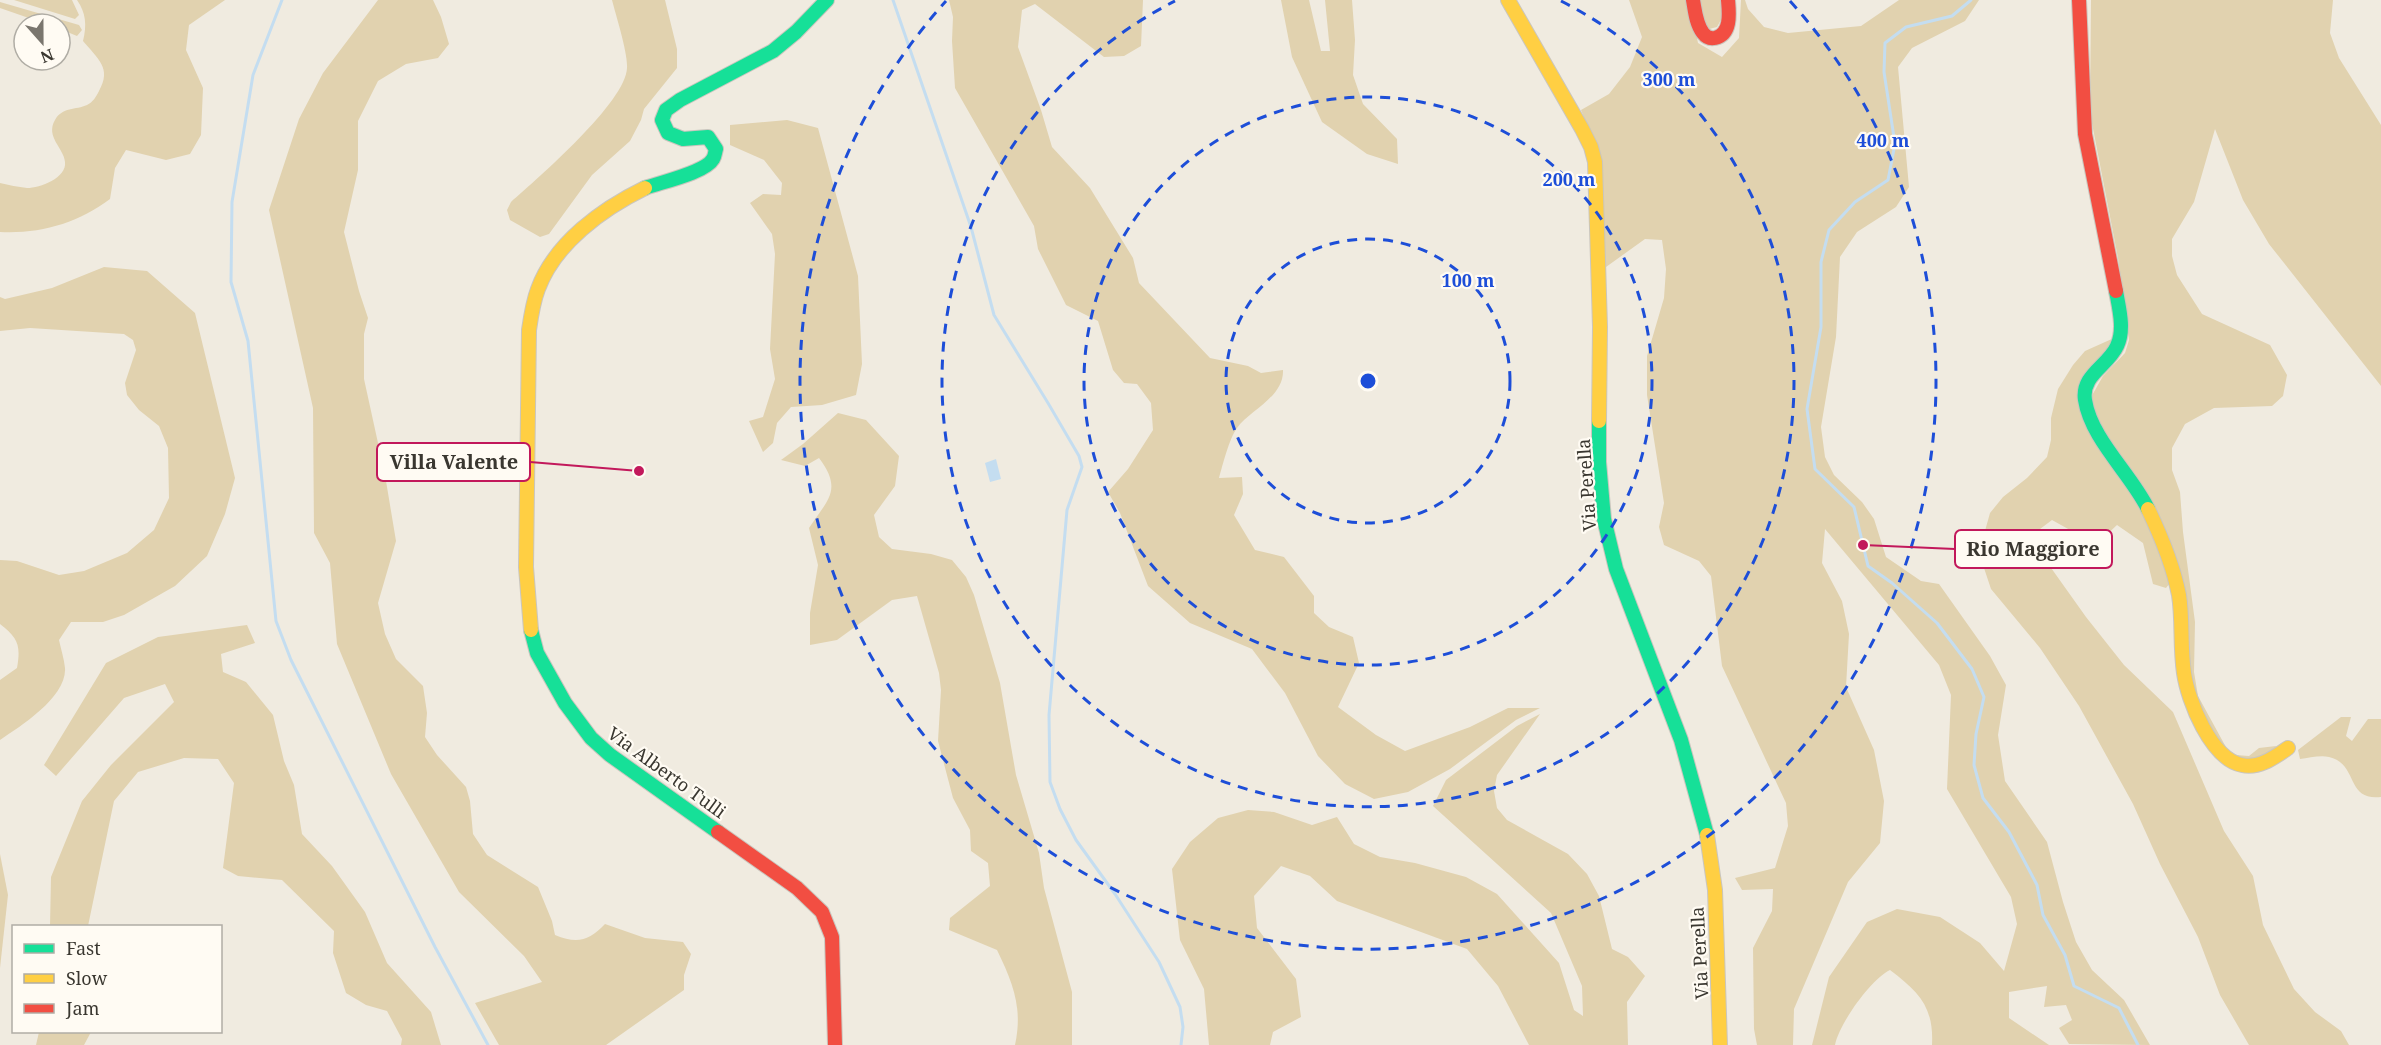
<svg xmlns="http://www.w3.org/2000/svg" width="2381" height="1045" font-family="'Noto Serif',serif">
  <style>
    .green { fill: #e1d2af }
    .water { fill: #c4ddf0 }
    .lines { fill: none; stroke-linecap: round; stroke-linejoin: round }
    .stream { stroke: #c4ddf0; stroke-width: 3 }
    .fast-casing { stroke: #cac6be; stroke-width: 16 }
    .slow-casing { stroke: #cac6be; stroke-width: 16 }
    .jam-casing { stroke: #cac6be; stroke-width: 16 }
    .fast { stroke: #16e098; stroke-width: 14 }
    .slow { stroke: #ffcf43; stroke-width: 14 }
    .jam { stroke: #f24e42; stroke-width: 14 }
    .ring { fill: none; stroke: #1d4ed8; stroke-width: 3; stroke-dasharray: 10 8 }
    .labels { text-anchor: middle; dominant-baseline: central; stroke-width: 4.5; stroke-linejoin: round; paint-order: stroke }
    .street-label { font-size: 18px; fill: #3a3730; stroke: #fffbf3 }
    .centre { fill: #1d4ed8; stroke: #fffbf3; stroke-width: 3 }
    .ring-label { font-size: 18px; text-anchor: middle; font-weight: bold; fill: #1d4ed8; stroke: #fffbf3; stroke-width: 4.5; stroke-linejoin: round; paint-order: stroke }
    .leader { fill: none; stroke: #c2185b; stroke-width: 2 }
    .callout-dot { fill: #c2185b; stroke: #fffbf3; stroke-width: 2 }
    .callout { fill: #fffbf3; stroke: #c2185b; stroke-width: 2 }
    .callout-label { font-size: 20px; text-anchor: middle; font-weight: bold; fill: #3a3730 }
  </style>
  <rect width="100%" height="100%" fill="#f0ebe0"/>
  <g class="green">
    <path d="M 14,0 L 72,0 L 79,15 L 75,19 Z"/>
    <path d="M 77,0 L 225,0 L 189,25 L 186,50 L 203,88 L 201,135 L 190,154 L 166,160 L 126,150 L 115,168 L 110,199 C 78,223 41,234 0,232 L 0,183 C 9,185 18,187 27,188 C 40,188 67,178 65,162 C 64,148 45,137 55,120 C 62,107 76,110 87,105 C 93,102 96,97 99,91 C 112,68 98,59 83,41 C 87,25 86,13 77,0 Z"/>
    <path d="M 378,0 L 433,0 L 441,17 L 449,44 L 438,58 L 406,64 L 378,81 L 358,121 L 358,170 L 344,232 L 359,291 L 368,318 L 364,334 L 364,379 L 385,475 L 396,541 L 378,603 L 385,634 L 396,659 L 423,686 L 427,713 L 425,737 L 437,755 L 466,787 L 470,801 L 473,834 L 487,855 L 538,887 L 552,921 L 555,935 C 577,944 589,941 605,924 L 645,938 L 683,942 L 691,954 L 684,975 L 684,990 L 606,1045 L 499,1045 L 475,1003 L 542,982 L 524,956 L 459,892 L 391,774 L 337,644 L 330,563 L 314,533 L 313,408 L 269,210 L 299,119 L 323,73 Z"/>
    <path d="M 612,0 L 665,0 L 677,49 L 677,68 L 644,109 L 641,120 L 630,141 L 592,175 L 549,234 L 540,237 L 510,220 L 507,210 L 511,202 C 538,178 626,102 627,68 C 628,53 616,16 612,0 Z"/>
    <path d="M 949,0 L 1143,0 L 1141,46 L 1124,56 L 1104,57 L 1035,4 L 1022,10 L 1018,47 L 1041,110 L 1052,147 L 1090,188 L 1133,258 L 1139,283 L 1210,358 L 1248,366 L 1261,373 L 1283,370 C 1284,397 1250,410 1237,428 C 1229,439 1223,464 1219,478 L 1242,477 L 1243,494 L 1234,515 L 1255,550 L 1284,557 L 1314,596 L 1314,613 L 1329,627 L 1353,637 L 1359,663 L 1338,707 L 1376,735 L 1405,751 L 1470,727 L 1508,708 L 1540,708 L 1516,720 L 1450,769 L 1408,792 L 1374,799 L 1345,784 L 1318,756 L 1285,693 L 1252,649 L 1190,623 L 1148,586 L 1120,513 L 1108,492 L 1128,469 L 1153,430 L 1151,403 L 1137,384 L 1124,383 L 1113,370 L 1098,321 L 1066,305 L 1038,249 L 1034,226 L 955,88 L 952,41 L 953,17 Z"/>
    <path d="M 1281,0 L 1309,0 L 1321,51 L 1330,51 L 1325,0 L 1352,0 L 1355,40 L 1353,75 L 1363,104 L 1397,139 L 1398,164 L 1367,154 L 1322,122 L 1292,57 Z"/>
    <path d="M 1629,0 L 1689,0 L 1698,43 L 1722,57 L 1739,38 L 1741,0 L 1745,0 L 1748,9 L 1764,27 L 1788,33 L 1861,26 L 1899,0 L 1979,0 L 1965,21 L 1912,48 L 1898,67 L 1909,187 L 1896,207 L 1857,232 L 1840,257 L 1836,337 L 1821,427 L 1825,457 L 1834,475 L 1862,502 L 1874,519 L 1886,557 L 1921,581 L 1939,584 L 1990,656 L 2006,685 L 1998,735 L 2005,781 L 2047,842 L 2063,902 L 2076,942 L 2092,970 L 2124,1000 L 2150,1045 L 2069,1044 L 2059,1028 L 2072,1020 L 2066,1005 L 2044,1007 L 2047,986 L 2009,992 L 2009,1018 L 2049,1045 L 1932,1045 C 1934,1007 1919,992 1890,970 C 1871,979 1839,1024 1835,1045 L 1812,1045 L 1829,977 L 1867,922 L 1897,909 L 1940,917 L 1980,943 L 2004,971 L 2017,924 L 2011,897 L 1947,789 L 1951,695 L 1939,665 L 1825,529 L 1822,563 L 1842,601 L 1849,634 L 1846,687 L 1874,750 L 1884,801 L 1880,843 L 1848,882 L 1794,1009 L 1793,1045 L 1757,1045 L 1754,1029 L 1753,948 L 1772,911 L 1773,889 L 1742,890 L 1735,878 L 1775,868 L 1788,826 L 1786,803 L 1722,666 L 1711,576 L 1699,561 L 1664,545 L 1659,527 L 1664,503 L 1647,395 L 1647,356 L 1664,298 L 1666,269 L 1662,240 L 1645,239 L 1606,267 L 1602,263 L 1595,145 L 1581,110 L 1609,94 L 1630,67 L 1642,37 Z"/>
    <path d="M 1699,0 L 1722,0 L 1722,18 L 1717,27 L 1709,29 L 1701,19 Z"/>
    <path d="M 2091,0 L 2333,0 L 2330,33 L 2339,58 L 2381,125 L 2381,386 L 2269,244 L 2243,200 L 2215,129 L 2194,202 L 2172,239 L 2172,256 L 2177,275 L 2202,314 L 2270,345 L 2287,375 L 2283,396 L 2272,406 L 2214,408 L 2185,424 L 2172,448 L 2172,470 L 2180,492 L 2183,532 L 2195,622 L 2194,672 L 2198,696 L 2227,749 L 2236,755 L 2249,756 L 2259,748 L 2276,746 L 2275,750 L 2252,762 L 2223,752 L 2194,700 L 2176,573 L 2102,430 L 2090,399 L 2103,376 L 2125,353 L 2129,340 L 2118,258 L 2090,113 Z"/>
    <path d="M 0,2 L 79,25 L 82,30 L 77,36 L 60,29 L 60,24 L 46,24 L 0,8 Z"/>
    <path d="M 787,120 L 818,128 L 858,276 L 862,364 L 856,395 L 822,405 L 791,407 L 777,423 L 773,443 L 763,452 L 749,421 L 763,417 L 775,379 L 770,349 L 775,254 L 772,234 L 750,203 L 763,194 L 781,195 L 782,183 L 764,160 L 730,145 L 730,125 Z"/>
    <path d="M 104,267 L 147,271 L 195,313 L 235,478 L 225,514 L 207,556 L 175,586 L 124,615 L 103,622 L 71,622 L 59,640 C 61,649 64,659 65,668 C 67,697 21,726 0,740 L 0,680 L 17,668 C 21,645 18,638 0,624 L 0,560 L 17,561 L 59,575 L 84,571 L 127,553 L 154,530 L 169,498 L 168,448 L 159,426 L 139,410 L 127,395 L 125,383 L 136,350 L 133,340 L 124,334 L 30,328 L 0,331 L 0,297 L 5,299 L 52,288 Z"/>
    <path d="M 2114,338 L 2079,399 L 2134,491 L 2156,536 L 2170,583 L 2166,588 L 2153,584 L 2143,543 L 2117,525 L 2101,540 L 2079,535 L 2052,520 L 2040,529 L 2040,545 L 2049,565 L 2086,617 L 2124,665 L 2173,712 L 2224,831 L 2253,876 L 2263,925 L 2294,989 L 2315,1012 L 2341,1031 L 2349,1045 L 2249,1045 L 2220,995 L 2198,937 L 2160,864 L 2133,804 L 2079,706 L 2040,648 L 1991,589 L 1983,565 L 1983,538 L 1990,513 L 2003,497 L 2027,478 L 2047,457 L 2051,440 L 2051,418 L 2058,389 L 2073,365 L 2085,351 Z"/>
    <path d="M 838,413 L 866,420 L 899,456 L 895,486 L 874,515 L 879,537 L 892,549 L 931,554 L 952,560 L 966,577 L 974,595 L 1000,683 L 1016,775 L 1039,853 L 1044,888 L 1072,992 L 1072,1045 L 1015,1045 C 1023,1008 1013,983 997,950 L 949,930 L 950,918 L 990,886 L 988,863 L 971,851 L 970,830 L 953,798 L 938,741 L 941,690 L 939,673 L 917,596 L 892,600 L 837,640 L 810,645 L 810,613 L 818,565 L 809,528 C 828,499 843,490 819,458 L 805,466 L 781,460 L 803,444 Z"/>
    <path d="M 247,625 L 255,643 L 221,654 L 223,672 L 246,682 L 273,715 L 284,761 L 294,785 L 302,834 L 332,866 L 365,912 L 387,963 L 431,1012 L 441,1045 L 401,1045 L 402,1039 L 387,1011 L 366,1005 L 346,993 L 333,953 L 334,931 L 282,880 L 238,876 L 223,868 L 234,783 L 218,759 L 184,758 L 138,772 L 114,801 L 88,926 L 50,926 L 51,877 L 82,801 L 111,765 L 174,702 L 165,684 L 124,698 L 56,776 L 44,765 L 106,663 L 158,637 Z"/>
    <path d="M 1540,714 L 1497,775 L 1494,791 L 1497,808 L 1507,820 L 1568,854 L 1587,874 L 1599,896 L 1612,949 L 1628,957 L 1645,976 L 1627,1002 L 1628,1045 L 1529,1045 L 1498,986 L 1467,949 L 1337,901 L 1310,876 L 1281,866 L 1254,896 L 1257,928 L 1296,979 L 1301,1017 L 1273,1032 L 1270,1045 L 1209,1045 L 1204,989 L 1180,940 L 1172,869 L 1190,842 L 1218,818 L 1248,810 L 1274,812 L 1312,825 L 1337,817 L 1354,844 L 1380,857 L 1415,863 L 1466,877 L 1497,894 L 1559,963 L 1574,1010 L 1583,1016 L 1582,986 L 1551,913 L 1433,806 L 1446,780 L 1517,726 Z"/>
    <path d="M 2341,717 L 2351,717 L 2346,736 L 2352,741 L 2368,719 L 2381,719 L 2381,797 C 2345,801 2359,764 2329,757 C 2320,755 2309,758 2300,759 L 2298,750 Z"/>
    <path d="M 0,854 L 8,895 L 0,968 Z"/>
    <path d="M 39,1032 L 91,1032 L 84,1045 L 36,1045 Z"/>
  </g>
  <path class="water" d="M 996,459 L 1001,479 L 990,482 L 985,463 Z"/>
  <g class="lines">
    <g class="stream">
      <path d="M 282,0 L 253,75 L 232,202 L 231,282 L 248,341 L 276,621 L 291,660 L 435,947 L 488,1045"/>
      <path d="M 893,0 L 971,227 L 994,315 L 1048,403 L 1079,456 L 1082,467 L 1067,510 L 1049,715 L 1050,782 L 1060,809 L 1076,840 L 1115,894 L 1159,962 L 1180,1007 L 1183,1027 L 1181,1045"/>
      <path d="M 1971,0 L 1952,16 L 1906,27 L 1885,43 L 1884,72 L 1895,144 L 1888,180 L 1855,202 L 1829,230 L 1821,262 L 1821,327 L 1807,409 L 1815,469 L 1854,507 L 1868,566 L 1892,583 L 1937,623 L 1972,669 L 1984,697 L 1976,734 L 1974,765 L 1983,798 L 2009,832 L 2037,885 L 2043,915 L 2065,955 L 2074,986 L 2119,1008 L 2138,1045"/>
    </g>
    <g class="fast-casing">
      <g id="fast">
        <path d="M 645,188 C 661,182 705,173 713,159 C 715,156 715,152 716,149 L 708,137 L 683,139 L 668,133 L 662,120 L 666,110 L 680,100 L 773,51 L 796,32 L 827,0"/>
        <path d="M 2116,291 C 2119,308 2125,330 2117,346 C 2108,366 2081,375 2085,400 C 2091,439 2131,474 2148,509"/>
        <path d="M 1599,421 L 1599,462 L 1604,519 L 1616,569 L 1681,740 L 1707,835"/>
        <path d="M 531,630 L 537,653 L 565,703 L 591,738 L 610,755 L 718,832"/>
      </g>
    </g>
    <g class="slow-casing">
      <g id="slow">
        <path d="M 1508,0 L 1582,129 L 1591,147 L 1595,162 L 1600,327 L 1599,421"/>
        <path d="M 2148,509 C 2161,536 2173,565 2179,595 C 2183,620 2180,647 2184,673 C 2188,701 2211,759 2242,765 C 2259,769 2275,757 2288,748"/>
        <path d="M 531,630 L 526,567 L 529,330 C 531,316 533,302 538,289 C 555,243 602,209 645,188"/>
        <path d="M 1707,835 L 1715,890 L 1720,1045"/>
      </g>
    </g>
    <g class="jam-casing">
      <g id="jam">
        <path d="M 1693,0 C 1695,11 1696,24 1703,33 C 1706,37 1710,39 1715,38 C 1732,34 1729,12 1728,0"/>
        <path d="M 2079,0 L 2085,134 L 2116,291"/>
        <path d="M 718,832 L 797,888 L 822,912 L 832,937 L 835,1045"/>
      </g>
    </g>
    <use href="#fast" class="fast"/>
    <use href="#slow" class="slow"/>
    <use href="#jam" class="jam"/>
  </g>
  <g class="ring">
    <circle cx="1368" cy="381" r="142"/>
    <circle cx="1368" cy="381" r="284"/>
    <path d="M1561 1A426 426 0 1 1 1175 1"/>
    <path d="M1790 1A568 568 0 1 1 946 1"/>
  </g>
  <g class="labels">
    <g class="street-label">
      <text transform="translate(1586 485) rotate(-94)">Via Perella</text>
      <text transform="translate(667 772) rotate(36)">Via Alberto Tulli</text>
      <text transform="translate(1699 953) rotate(-93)">Via Perella</text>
    </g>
  </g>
  <circle cx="1368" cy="381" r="9" class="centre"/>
  <g class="ring-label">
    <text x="1669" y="86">300 m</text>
    <text x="1883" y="147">400 m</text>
    <text x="1569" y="186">200 m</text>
    <text x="1468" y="287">100 m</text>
  </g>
  <path class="leader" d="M639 471L530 462M1863 545L1955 549"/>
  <g class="callout-dot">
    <circle cx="639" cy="471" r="6"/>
    <circle cx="1863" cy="545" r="6"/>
  </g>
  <g class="callout">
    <rect x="377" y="443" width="153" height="38" rx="6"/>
    <rect x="1955" y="530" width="157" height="38" rx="6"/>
  </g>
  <g class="callout-label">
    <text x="454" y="469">Villa Valente</text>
    <text x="2033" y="556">Rio Maggiore</text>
  </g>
  <rect x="12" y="925" width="210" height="108" fill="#fffbf3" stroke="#b0ada5" stroke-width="1.5"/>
  <rect x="24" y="944" width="30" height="9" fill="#16e098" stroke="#b0ada5" stroke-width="1.5"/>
  <text x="66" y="955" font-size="18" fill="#3a3730">Fast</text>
  <rect x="24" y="974" width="30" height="9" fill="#ffcf43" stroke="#b0ada5" stroke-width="1.5"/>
  <text x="66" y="985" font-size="18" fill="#3a3730">Slow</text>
  <rect x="24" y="1004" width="30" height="9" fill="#f24e42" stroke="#b0ada5" stroke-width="1.5"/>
  <text x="66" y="1015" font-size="18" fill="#3a3730">Jam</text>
  <g transform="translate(42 42) rotate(159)"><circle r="28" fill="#fffbf3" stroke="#b0ada5" stroke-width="1.5"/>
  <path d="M0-4.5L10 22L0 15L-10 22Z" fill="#7a766e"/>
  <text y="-9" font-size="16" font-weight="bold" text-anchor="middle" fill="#3a3730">N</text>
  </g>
</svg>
